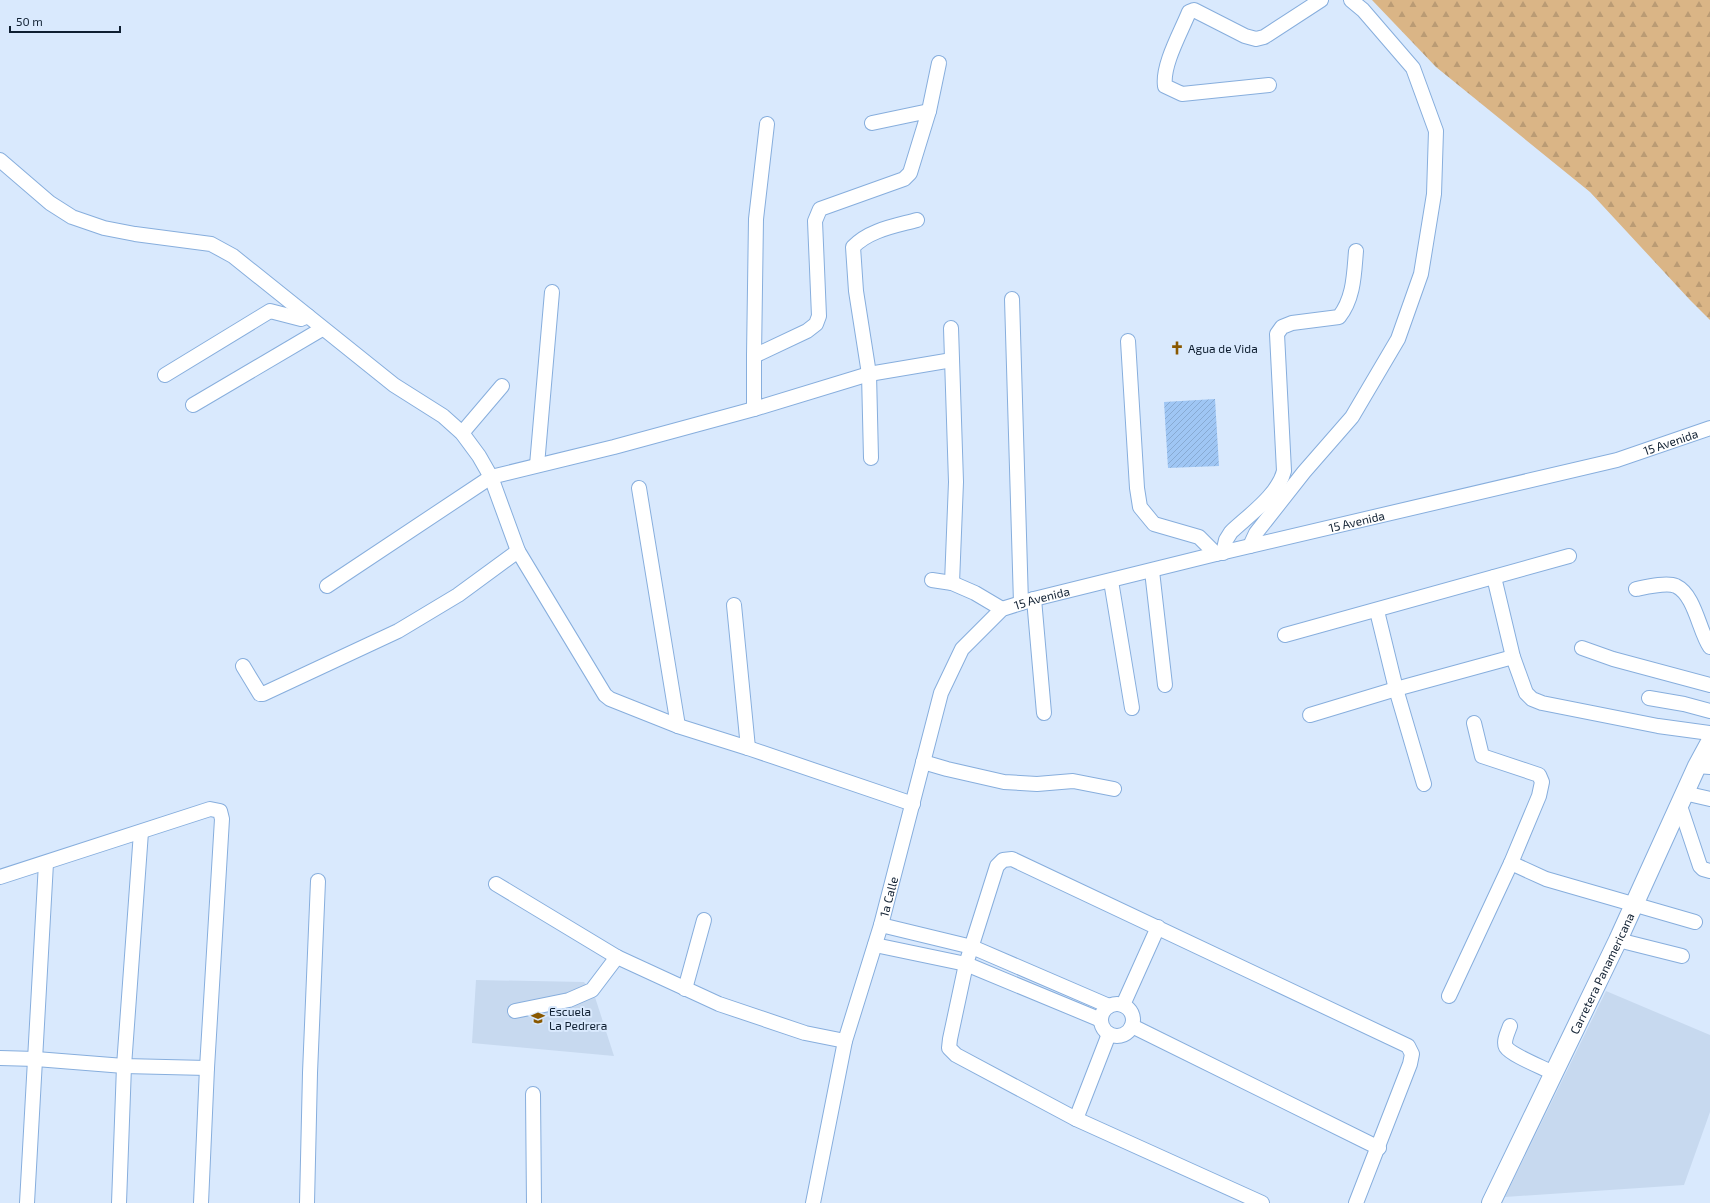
<svg xmlns="http://www.w3.org/2000/svg" width="1710" height="1203" font-family="'Exo 2',sans-serif">
  <style>
    .built { fill: #c7d9ef }
    .forest { fill: url(#forest-firs) }
    .building { fill: url(#building-hatch) }
    .lines { fill: none; stroke-linecap: round; stroke-linejoin: round }
    .minor-casing { stroke: #87aedd; stroke-width: 16 }
    .major-casing { stroke: #87aedd; stroke-width: 20 }
    .minor { stroke: #fff; stroke-width: 14 }
    .major { stroke: #fff; stroke-width: 18 }
    .labels { text-anchor: middle; dominant-baseline: central; stroke-width: 4; stroke-linejoin: round; paint-order: stroke }
    .poi-label { font-size: 12px; fill: #0f1f31; stroke: #d9e9fd; text-anchor: start }
    .street-label { font-size: 12px; fill: #0f1f31; stroke: #d9e9fd }
  </style>
  <defs>
    <pattern id="forest-firs" width="22" height="20" patternUnits="userSpaceOnUse"><rect width="22" height="20" fill="#dab586"/><path d="M5 1l3.5 6h-7zM16 11l3.5 6h-7z" fill="#ba9b74"/></pattern>
    <pattern id="building-hatch" width="6" height="6" patternUnits="userSpaceOnUse"><rect width="6" height="6" fill="#9fc6f4"/><path d="M-1 1l2-2M0 6l6-6M5 7l2-2" fill="none" stroke="#88aad2"/></pattern>
  </defs>
  <rect width="100%" height="100%" fill="#d9e9fd"/>
  <g class="built">
    <path d="M 476,980 L 584,982 L 594,994 L 614,1056 L 472,1043 Z"/>
    <path d="M 1606,991 L 1710,1035 L 1710,1112 L 1684,1185 L 1505,1197 Z"/>
  </g>
  <path class="forest" d="M 1372,0 L 1710,0 L 1710,320 L 1690,300 L 1590,192 L 1436,67 Z"/>
  <path class="building" d="M 1215,399 L 1219,466 L 1168,468 L 1164,402 Z"/>
  <g class="lines">
    <g class="minor-casing">
      <g id="minor">
        <path d="M 1269,85 L 1182,94 L 1165,86 C 1162,65 1181,32 1189,12 L 1194,10 L 1245,36 L 1256,39 L 1264,37 L 1321,0"/>
        <path d="M 929,111 L 939,63"/>
        <path d="M 0,160 L 50,203 L 72,217 L 104,228 L 135,234 L 211,244 L 233,256 L 394,385 L 443,416 L 462,433 L 479,456 L 491,477 L 518,551 L 605,695 L 610,699 L 678,726 L 748,748 L 913,804"/>
        <path d="M 1012,299 L 1021,603"/>
        <path d="M 951,328 L 956,482 L 952,583"/>
        <path d="M 1128,341 L 1137,488 L 1140,507 L 1154,524 L 1199,537 L 1216,554"/>
        <path d="M 754,356 L 756,219 L 767,124"/>
        <path d="M 165,375 L 270,311 L 301,319 L 308,316"/>
        <path d="M 193,405 L 322,329"/>
        <path d="M 754,409 L 754,356 L 807,331 L 816,324 L 819,316 L 815,221 L 820,209 L 904,179 L 910,173 L 929,111 L 872,123"/>
        <path d="M 462,433 L 502,386"/>
        <path d="M 871,458 L 869,374 L 856,291 L 853,247 C 869,230 895,226 917,220"/>
        <path d="M 537,465 L 552,292"/>
        <path d="M 639,488 L 678,726"/>
        <path d="M 1250,546 L 1256,533 L 1304,472 L 1352,417 L 1398,339 L 1421,274 L 1434,194 L 1436,131 L 1413,68 L 1363,10 L 1351,0"/>
        <path d="M 1223,553 L 1226,540 L 1231,532 C 1249,515 1278,495 1284,471 L 1277,334 L 1282,327 L 1292,323 L 1339,317 C 1354,298 1354,274 1356,251"/>
        <path d="M 1152,571 L 1165,685"/>
        <path d="M 1494,577 L 1513,657 L 1526,693 L 1532,699 L 1542,703 L 1658,726 L 1710,733"/>
        <path d="M 932,580 L 952,583 L 975,593 L 1002,609"/>
        <path d="M 1111,581 L 1132,708"/>
        <path d="M 327,586 L 491,477 L 614,447 L 754,409 L 869,374 L 952,360"/>
        <path d="M 1636,589 C 1646,587 1667,582 1676,586 C 1695,595 1699,631 1710,647"/>
        <path d="M 1034,599 L 1044,713"/>
        <path d="M 734,605 L 748,748"/>
        <path d="M 1377,611 L 1396,689 L 1424,784"/>
        <path d="M 1285,635 L 1569,556"/>
        <path d="M 1582,648 L 1613,659 L 1710,685"/>
        <path d="M 243,666 L 260,694 L 263,694 L 398,631 L 458,595 L 518,551"/>
        <path d="M 1649,698 L 1684,704 L 1710,711"/>
        <path d="M 1310,715 L 1396,689 L 1513,657"/>
        <path d="M 1474,723 L 1482,756 L 1539,775 L 1542,782 L 1539,796 L 1511,863"/>
        <path d="M 923,762 L 947,769 L 1004,782 L 1037,784 L 1073,781 L 1114,789"/>
        <path d="M 1697,766 L 1710,767"/>
        <path d="M 1684,793 L 1710,799"/>
        <path d="M 1680,806 L 1700,866 L 1703,869 L 1710,871"/>
        <path d="M 0,877 L 210,809 L 220,811 L 222,819 L 207,1068 L 201,1203"/>
        <path d="M 496,884 L 617,957 L 719,1004 L 805,1033 L 845,1041"/>
        <path d="M 881,925 L 972,947 L 1109,1006"/>
        <path d="M 1618,940 L 1682,956"/>
        <path d="M 875,945 L 966,964 L 1101,1020"/>
        <path d="M 685,989 L 704,920"/>
        <path d="M 1449,996 L 1511,863 L 1546,879 L 1695,922"/>
        <circle cx="1117" cy="1020" r="16"/>
        <path d="M 1123,1005 L 1158,927"/>
        <path d="M 515,1011 L 569,1000 L 592,990 L 617,957"/>
        <path d="M 1132,1026 L 1379,1148"/>
        <path d="M 1510,1026 C 1508,1032 1503,1041 1506,1047 C 1511,1055 1544,1068 1553,1073"/>
        <path d="M 0,1058 L 36,1059 L 124,1066 L 207,1068"/>
        <path d="M 533,1094 L 534,1203"/>
        <path d="M 1076,1119 L 1109,1034"/>
        <path d="M 27,1203 L 46,863"/>
        <path d="M 119,1203 L 124,1066 L 141,832"/>
        <path d="M 307,1203 L 310,1073 L 318,881"/>
        <path id="s1" d="M 813,1203 L 845,1041 L 881,925 L 941,693 L 962,649 L 1002,609 L 1034,599 L 1216,554 L 1617,460 L 1710,428"/>
        <path d="M 1262,1203 L 1076,1119 L 956,1055 L 949,1048 L 950,1039 L 966,964 L 997,866 L 1003,860 L 1012,859 L 1408,1046 L 1412,1054 L 1410,1064 L 1356,1203"/>
      </g>
    </g>
    <g class="major-casing">
      <g id="major">
        <path id="s2" d="M 1491,1203 L 1618,940 L 1697,766 L 1710,742"/>
      </g>
    </g>
    <use href="#minor" class="minor"/>
    <use href="#major" class="major"/>
  </g>
  <defs>
    <g id="church-bare" transform="scale(1.08)"><path d="M-1.2-6h2.4v3.5h3.3v2.4h-3.3V6h-2.4V-.1h-3.3v-2.4h3.3Z" fill="#895800" stroke="#d9e9fd" stroke-width="2.5" paint-order="stroke"/></g>
    <g id="school-bare" transform="scale(1.08)"><path d="M0-5L7-2L0 1L-7-2ZM-4 1L0 2.5L4 1V4Q0 6-4 4Z" fill="#895800" stroke="#d9e9fd" stroke-width="2.5" paint-order="stroke"/></g>
  </defs>
  <g fill-rule="evenodd">
    <use href="#church-bare" x="1177" y="348"/>
    <use href="#school-bare" x="538" y="1018"/>
  </g>
  <g class="labels">
    <g class="poi-label">
      <text x="1188" y="348">Agua de Vida</text>
      <text x="549" y="1011">Escuela<tspan x="549" dy="14">La Pedrera</tspan></text>
    </g>
    <g class="street-label">
      <text stroke="none"><textPath href="#s1" startOffset="1321">15 Avenida</textPath></text>
      <text stroke="none"><textPath href="#s1" startOffset="997">15 Avenida</textPath></text>
      <text stroke="none"><textPath href="#s1" startOffset="673">15 Avenida</textPath></text>
      <text stroke="none"><textPath href="#s1" startOffset="316">1a Calle</textPath></text>
      <text stroke="none"><textPath href="#s2" startOffset="255">Carretera Panamericana</textPath></text>
    </g>
  </g>
  <path d="M10 26v6h110v-6" fill="none" stroke="#0f1f31" stroke-width="2"/>
  <text x="16" y="26" font-size="12" fill="#0f1f31" stroke="#d9e9fd" stroke-width="3" paint-order="stroke">50 m</text>
</svg>
